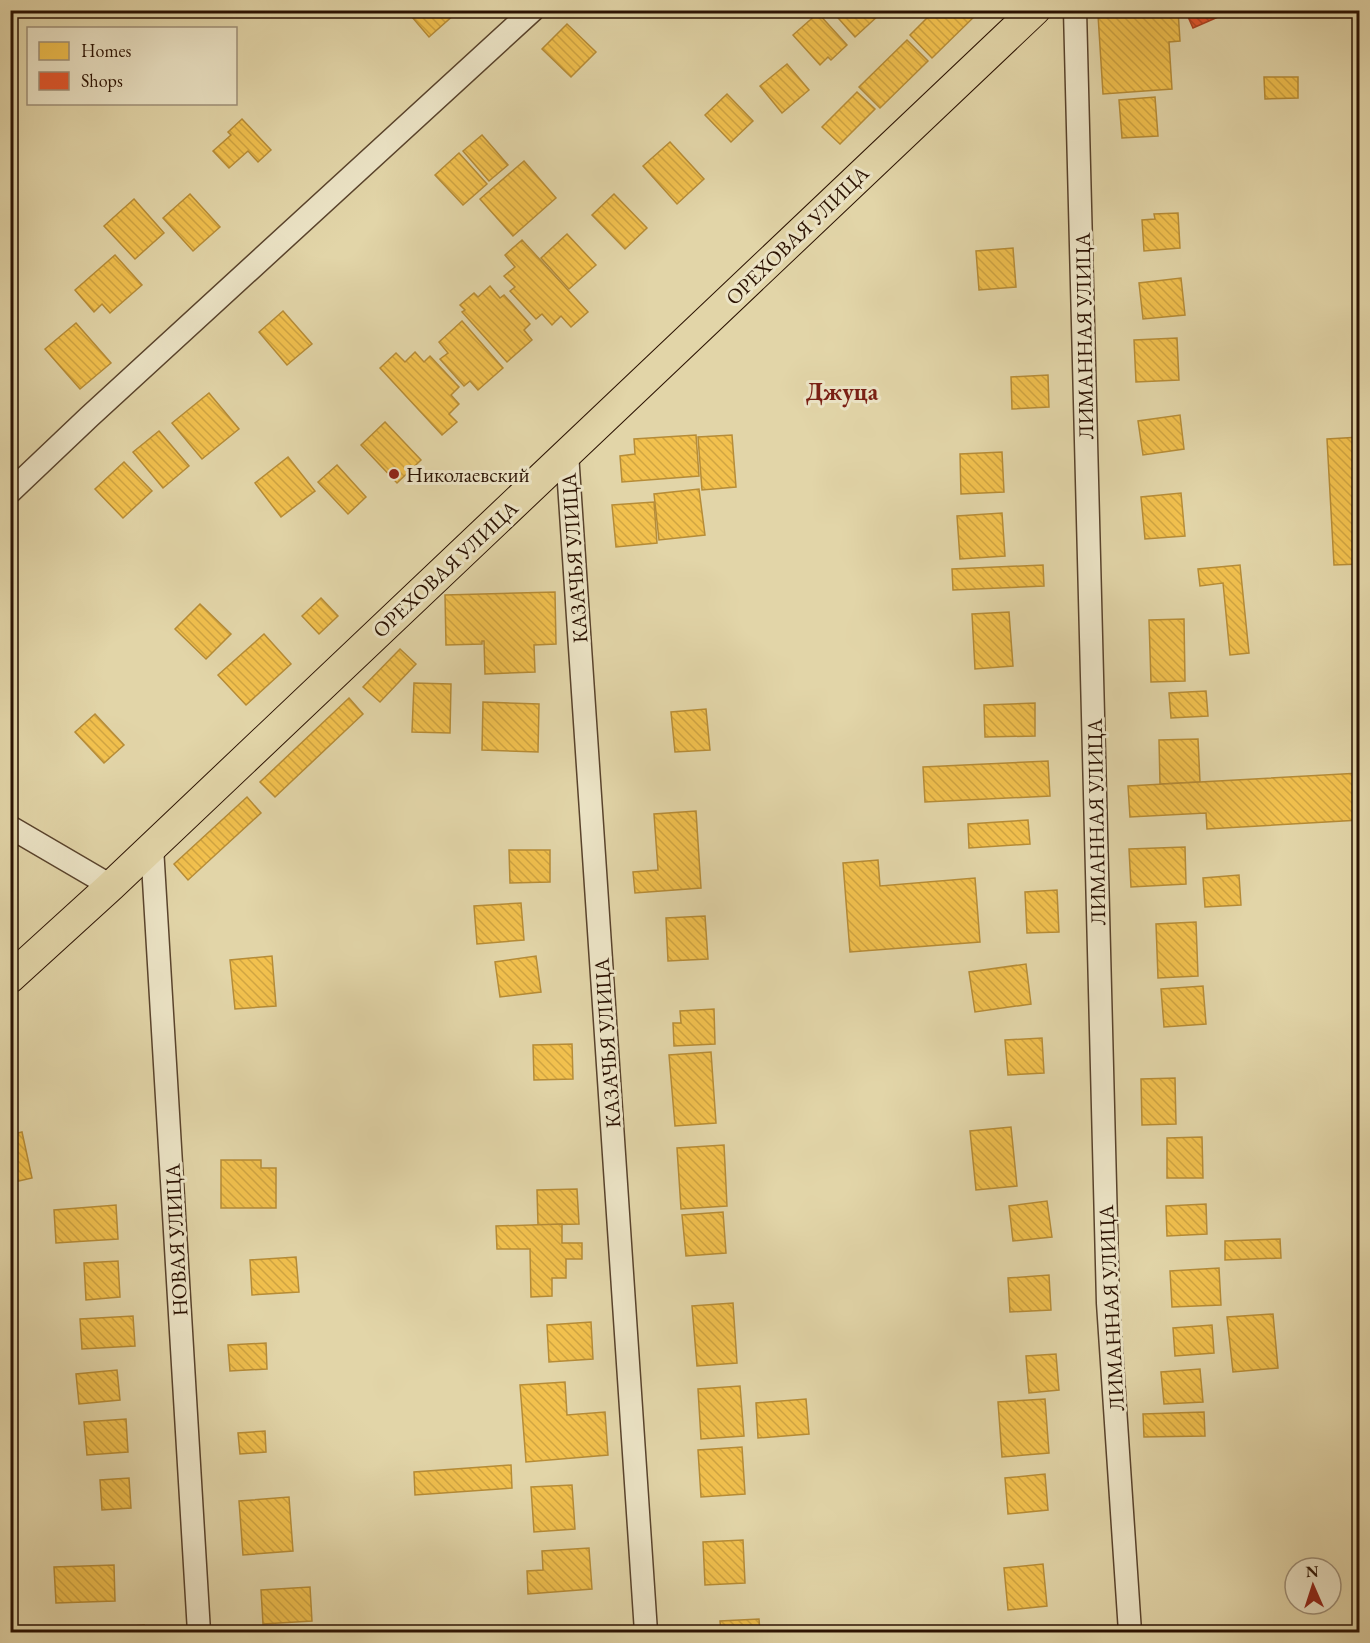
<svg xmlns="http://www.w3.org/2000/svg" width="1370" height="1643" font-family="'EB Garamond',serif">
  <style>
    .homes { fill: url(#homes-back-hatch); stroke: #b68c37; stroke-width: 1.5 }
    .shops { fill: url(#shops-back-hatch); stroke: #ac4221; stroke-width: 1.5 }
    .lines { fill: none; stroke-linecap: round; stroke-linejoin: round }
    .minor-casing { stroke: #59432c; stroke-width: 25 }
    .major-casing { stroke: #2b1202; stroke-width: 32 }
    .minor { stroke: #ece4c6; stroke-width: 22 }
    .major { stroke: #e2d5a8; stroke-width: 30 }
    .poi-dot { fill: #8f2418; stroke: #ece4c6; stroke-width: 2 }
    .labels { text-anchor: middle; dominant-baseline: central; stroke-width: 6; stroke-linejoin: round; paint-order: stroke }
    .street-label { font-size: 21px; fill: #2b1202; stroke: #ece4c6 }
    .poi-label { font-size: 21px; fill: #2b1202; stroke: #ece4c6; text-anchor: start }
    .quarter-label { font-size: 24px; font-weight: bold; fill: #7a1f14; stroke: #ece4c6 }
  </style>
  <defs>
    <pattern id="homes-back-hatch" width="6" height="6" patternUnits="userSpaceOnUse" patternTransform="scale(1.5)"><rect width="6" height="6" fill="#f2c14e"/><path d="M-1 5l2 2M0 0l6 6M5-1l2 2" fill="none" stroke="#d0a542"/></pattern>
    <pattern id="shops-back-hatch" width="6" height="6" patternUnits="userSpaceOnUse" patternTransform="scale(1.5)"><rect width="6" height="6" fill="#e4572e"/><path d="M-1 5l2 2M0 0l6 6M5-1l2 2" fill="none" stroke="#b94725"/></pattern>
  </defs>
  <rect width="100%" height="100%" fill="#e2d5a8"/>
  <filter id="stains"><feTurbulence type="fractalNoise" baseFrequency=".00333" numOctaves="4"/><feColorMatrix values="0 0 0 0 .2 0 0 0 0 .09 0 0 0 0 .02 0 0 0 .5 -.17"/></filter>
  <radialGradient id="worn" r=".72"><stop offset=".6" stop-color="#630" stop-opacity="0"/><stop offset="1" stop-color="#630" stop-opacity=".3"/></radialGradient>
  <g class="homes">
    <path d="M 406,10 L 454,10 L 456,13 L 429,37 Z"/>
    <path d="M 831,10 L 875,10 L 879,15 L 855,37 Z"/>
    <path d="M 935,10 L 979,12 L 932,58 L 910,35 Z"/>
    <path d="M 1178,10 L 1180,41 L 1169,42 L 1172,89 L 1103,94 L 1098,15 Z"/>
    <path d="M 818,13 L 847,45 L 831,60 L 828,57 L 820,65 L 793,35 Z"/>
    <path d="M 567,24 L 596,52 L 571,77 L 542,49 Z"/>
    <path d="M 907,40 L 928,61 L 880,108 L 859,87 Z"/>
    <path d="M 787,64 L 809,90 L 782,113 L 760,86 Z"/>
    <path d="M 1264,77 L 1298,77 L 1298,98 L 1265,99 Z"/>
    <path d="M 857,92 L 875,109 L 840,144 L 822,127 Z"/>
    <path d="M 727,94 L 753,121 L 731,142 L 705,115 Z"/>
    <path d="M 1155,97 L 1158,136 L 1122,138 L 1119,100 Z"/>
    <path d="M 242,119 L 271,150 L 258,162 L 248,151 L 229,168 L 213,151 L 231,135 L 228,132 Z"/>
    <path d="M 482,135 L 508,165 L 489,181 L 463,151 Z"/>
    <path d="M 670,142 L 704,179 L 677,204 L 643,166 Z"/>
    <path d="M 459,153 L 487,184 L 463,205 L 435,175 Z"/>
    <path d="M 524,161 L 556,198 L 513,236 L 480,199 Z"/>
    <path d="M 190,194 L 220,227 L 193,251 L 163,218 Z"/>
    <path d="M 614,194 L 647,228 L 625,249 L 592,215 Z"/>
    <path d="M 134,199 L 164,233 L 135,259 L 104,226 Z"/>
    <path d="M 1178,213 L 1180,248 L 1144,251 L 1142,220 L 1155,219 L 1154,214 Z"/>
    <path d="M 567,234 L 596,265 L 569,289 L 541,258 Z"/>
    <path d="M 522,240 L 588,312 L 571,327 L 561,316 L 552,325 L 542,314 L 536,319 L 510,291 L 515,287 L 504,276 L 515,267 L 505,255 Z"/>
    <path d="M 1013,248 L 1016,287 L 979,290 L 976,251 Z"/>
    <path d="M 115,255 L 142,285 L 110,313 L 102,304 L 94,312 L 75,290 Z"/>
    <path d="M 1181,278 L 1185,315 L 1143,319 L 1139,283 Z"/>
    <path d="M 490,286 L 500,298 L 504,295 L 530,324 L 524,330 L 532,340 L 507,362 L 462,312 L 465,310 L 460,305 L 474,293 L 478,297 Z"/>
    <path d="M 283,311 L 312,344 L 287,365 L 259,332 Z"/>
    <path d="M 462,321 L 503,368 L 478,390 L 470,381 L 464,386 L 440,359 L 448,353 L 439,342 Z"/>
    <path d="M 76,323 L 111,363 L 80,389 L 45,349 Z"/>
    <path d="M 1177,338 L 1179,380 L 1136,382 L 1134,340 Z"/>
    <path d="M 415,352 L 424,362 L 430,356 L 459,387 L 451,395 L 459,404 L 449,414 L 457,422 L 442,435 L 380,368 L 396,353 L 405,362 Z"/>
    <path d="M 1048,375 L 1049,407 L 1012,409 L 1011,377 Z"/>
    <path d="M 209,393 L 239,429 L 202,459 L 172,423 Z"/>
    <path d="M 1180,415 L 1184,449 L 1143,455 L 1138,421 Z"/>
    <path d="M 385,422 L 421,460 L 397,483 L 361,445 Z"/>
    <path d="M 159,431 L 189,466 L 163,488 L 133,452 Z"/>
    <path d="M 696,435 L 699,476 L 622,482 L 620,456 L 635,454 L 634,439 Z"/>
    <path d="M 732,435 L 736,487 L 702,490 L 698,437 Z"/>
    <path d="M 1360,437 L 1360,564 L 1334,565 L 1327,439 Z"/>
    <path d="M 1002,452 L 1004,492 L 961,494 L 960,454 Z"/>
    <path d="M 288,457 L 315,491 L 281,517 L 255,483 Z"/>
    <path d="M 124,462 L 152,491 L 123,518 L 95,489 Z"/>
    <path d="M 337,465 L 366,497 L 348,514 L 318,482 Z"/>
    <path d="M 699,489 L 705,535 L 659,540 L 654,494 Z"/>
    <path d="M 1181,493 L 1185,536 L 1145,539 L 1141,497 Z"/>
    <path d="M 654,502 L 657,543 L 616,547 L 612,505 Z"/>
    <path d="M 1002,513 L 1005,556 L 960,559 L 957,516 Z"/>
    <path d="M 1043,565 L 1044,586 L 953,590 L 952,569 Z"/>
    <path d="M 1240,565 L 1249,653 L 1230,655 L 1223,583 L 1200,586 L 1198,569 Z"/>
    <path d="M 555,592 L 556,644 L 534,645 L 535,672 L 485,674 L 484,641 L 482,641 L 482,644 L 446,645 L 445,595 Z"/>
    <path d="M 321,598 L 338,616 L 319,634 L 302,616 Z"/>
    <path d="M 200,604 L 231,634 L 206,659 L 175,629 Z"/>
    <path d="M 1009,612 L 1013,666 L 975,669 L 972,614 Z"/>
    <path d="M 1184,619 L 1185,681 L 1151,682 L 1149,620 Z"/>
    <path d="M 264,634 L 291,664 L 246,705 L 218,675 Z"/>
    <path d="M 400,649 L 416,664 L 380,702 L 363,687 Z"/>
    <path d="M 414,683 L 451,684 L 450,733 L 412,732 Z"/>
    <path d="M 1206,691 L 1208,716 L 1171,718 L 1169,693 Z"/>
    <path d="M 349,698 L 363,714 L 275,797 L 260,782 Z"/>
    <path d="M 483,702 L 539,704 L 538,752 L 482,750 Z"/>
    <path d="M 1035,703 L 1035,736 L 985,737 L 984,705 Z"/>
    <path d="M 706,709 L 710,750 L 675,752 L 671,712 Z"/>
    <path d="M 95,714 L 124,745 L 104,763 L 75,732 Z"/>
    <path d="M 1198,739 L 1200,782 L 1160,784 L 1159,740 Z"/>
    <path d="M 1048,761 L 1050,796 L 925,802 L 923,767 Z"/>
    <path d="M 1360,773 L 1360,820 L 1207,829 L 1206,813 L 1130,817 L 1128,786 Z"/>
    <path d="M 247,797 L 261,813 L 188,880 L 174,864 Z"/>
    <path d="M 696,811 L 701,888 L 635,893 L 633,872 L 658,870 L 654,814 Z"/>
    <path d="M 1028,820 L 1030,844 L 969,848 L 968,824 Z"/>
    <path d="M 1185,847 L 1186,884 L 1131,887 L 1129,849 Z"/>
    <path d="M 509,850 L 550,850 L 550,882 L 510,883 Z"/>
    <path d="M 878,860 L 880,886 L 975,878 L 980,942 L 850,952 L 843,863 Z"/>
    <path d="M 1239,875 L 1241,905 L 1205,907 L 1203,878 Z"/>
    <path d="M 1057,890 L 1059,932 L 1027,933 L 1025,892 Z"/>
    <path d="M 521,903 L 524,940 L 477,944 L 474,906 Z"/>
    <path d="M 705,916 L 708,959 L 668,961 L 666,918 Z"/>
    <path d="M 1196,922 L 1198,976 L 1158,978 L 1156,924 Z"/>
    <path d="M 272,956 L 276,1006 L 235,1009 L 230,960 Z"/>
    <path d="M 536,956 L 541,992 L 500,997 L 495,962 Z"/>
    <path d="M 1026,964 L 1031,1004 L 975,1012 L 969,972 Z"/>
    <path d="M 1203,986 L 1206,1024 L 1164,1027 L 1161,989 Z"/>
    <path d="M 714,1009 L 715,1044 L 674,1046 L 673,1023 L 681,1023 L 680,1011 Z"/>
    <path d="M 1042,1038 L 1044,1073 L 1008,1075 L 1005,1040 Z"/>
    <path d="M 572,1044 L 573,1079 L 534,1080 L 533,1045 Z"/>
    <path d="M 711,1052 L 716,1123 L 675,1126 L 669,1055 Z"/>
    <path d="M 1175,1078 L 1176,1124 L 1142,1125 L 1141,1079 Z"/>
    <path d="M 1011,1127 L 1017,1186 L 976,1190 L 970,1131 Z"/>
    <path d="M 22,1132 L 32,1178 L 10,1183 L 10,1135 Z"/>
    <path d="M 1202,1137 L 1203,1178 L 1167,1178 L 1167,1138 Z"/>
    <path d="M 724,1145 L 727,1206 L 681,1209 L 677,1148 Z"/>
    <path d="M 221,1160 L 261,1160 L 261,1168 L 276,1168 L 276,1208 L 221,1208 Z"/>
    <path d="M 577,1189 L 579,1224 L 538,1225 L 537,1190 Z"/>
    <path d="M 1047,1201 L 1052,1237 L 1013,1241 L 1009,1206 Z"/>
    <path d="M 1206,1204 L 1207,1234 L 1167,1236 L 1166,1206 Z"/>
    <path d="M 116,1205 L 118,1239 L 56,1243 L 54,1210 Z"/>
    <path d="M 723,1212 L 726,1253 L 686,1256 L 682,1215 Z"/>
    <path d="M 562,1224 L 562,1243 L 582,1243 L 582,1259 L 566,1259 L 566,1278 L 552,1278 L 552,1296 L 531,1297 L 530,1249 L 497,1249 L 496,1226 Z"/>
    <path d="M 1280,1239 L 1281,1258 L 1225,1260 L 1225,1241 Z"/>
    <path d="M 296,1257 L 299,1292 L 252,1295 L 250,1260 Z"/>
    <path d="M 118,1261 L 120,1297 L 86,1300 L 84,1263 Z"/>
    <path d="M 1219,1268 L 1221,1305 L 1172,1307 L 1170,1271 Z"/>
    <path d="M 1049,1275 L 1051,1310 L 1010,1312 L 1008,1278 Z"/>
    <path d="M 733,1303 L 737,1363 L 697,1366 L 692,1306 Z"/>
    <path d="M 1273,1314 L 1278,1368 L 1233,1372 L 1227,1317 Z"/>
    <path d="M 133,1316 L 135,1346 L 82,1349 L 80,1319 Z"/>
    <path d="M 591,1322 L 593,1359 L 549,1362 L 547,1325 Z"/>
    <path d="M 1212,1325 L 1214,1353 L 1175,1356 L 1173,1328 Z"/>
    <path d="M 266,1343 L 267,1369 L 230,1371 L 228,1345 Z"/>
    <path d="M 1056,1354 L 1059,1390 L 1029,1393 L 1026,1356 Z"/>
    <path d="M 1200,1369 L 1203,1402 L 1164,1404 L 1161,1372 Z"/>
    <path d="M 117,1370 L 120,1400 L 79,1404 L 76,1374 Z"/>
    <path d="M 565,1382 L 567,1415 L 605,1412 L 608,1455 L 526,1462 L 520,1385 Z"/>
    <path d="M 740,1386 L 744,1436 L 701,1439 L 698,1389 Z"/>
    <path d="M 806,1399 L 809,1434 L 758,1438 L 756,1403 Z"/>
    <path d="M 1045,1399 L 1049,1453 L 1002,1457 L 998,1402 Z"/>
    <path d="M 1204,1412 L 1205,1436 L 1144,1437 L 1143,1414 Z"/>
    <path d="M 126,1419 L 128,1452 L 87,1455 L 84,1422 Z"/>
    <path d="M 265,1431 L 266,1452 L 240,1454 L 238,1433 Z"/>
    <path d="M 742,1447 L 745,1494 L 701,1497 L 698,1450 Z"/>
    <path d="M 511,1465 L 512,1488 L 415,1495 L 414,1472 Z"/>
    <path d="M 1045,1474 L 1048,1510 L 1008,1514 L 1005,1478 Z"/>
    <path d="M 129,1478 L 131,1508 L 102,1510 L 100,1480 Z"/>
    <path d="M 572,1485 L 575,1529 L 534,1532 L 531,1487 Z"/>
    <path d="M 289,1497 L 293,1551 L 243,1555 L 239,1501 Z"/>
    <path d="M 743,1540 L 745,1583 L 705,1585 L 703,1542 Z"/>
    <path d="M 589,1548 L 592,1589 L 528,1594 L 527,1571 L 543,1570 L 542,1551 Z"/>
    <path d="M 1043,1564 L 1047,1606 L 1008,1610 L 1004,1568 Z"/>
    <path d="M 114,1565 L 115,1601 L 56,1603 L 54,1567 Z"/>
    <path d="M 310,1587 L 312,1621 L 263,1624 L 261,1590 Z"/>
    <path d="M 759,1619 L 760,1632 L 721,1632 L 720,1621 Z"/>
    <path d="M 144,1625 L 144,1632 L 88,1632 L 88,1630 Z"/>
  </g>
  <path class="shops" d="M 1185,10 L 1234,10 L 1193,28 Z"/>
  <g class="lines">
    <g class="minor-casing">
      <g id="minor">
        <path d="M 1075,10 L 1108,1303 L 1130,1632"/>
        <path d="M 567,453 L 646,1632"/>
        <path d="M 10,492 L 89,417 L 533,10"/>
        <path d="M 10,827 L 111,886"/>
        <path d="M 152,847 L 199,1632"/>
      </g>
    </g>
    <g class="major-casing">
      <path id="major" d="M 10,978 L 111,886 L 1035,10"/>
    </g>
    <use href="#minor" class="minor"/>
    <use href="#major" class="major"/>
  </g>
  <circle class="poi-dot" cx="394" cy="474" r="6"/>
  <g class="labels">
    <g class="street-label">
      <text transform="translate(797 235) rotate(-44)">ОРЕХОВАЯ УЛИЦА</text>
      <text transform="translate(1084 336) rotate(-91)">ЛИМАННАЯ УЛИЦА</text>
      <text transform="translate(574 558) rotate(-94)">КАЗАЧЬЯ УЛИЦА</text>
      <text transform="translate(445 569) rotate(-43)">ОРЕХОВАЯ УЛИЦА</text>
      <text transform="translate(1096 822) rotate(-91)">ЛИМАННАЯ УЛИЦА</text>
      <text transform="translate(607 1043) rotate(-94)">КАЗАЧЬЯ УЛИЦА</text>
      <text transform="translate(176 1240) rotate(-93)">НОВАЯ УЛИЦА</text>
      <text transform="translate(1111 1308) rotate(-93)">ЛИМАННАЯ УЛИЦА</text>
    </g>
    <g class="poi-label">
      <text x="406" y="474">Николаевский</text>
    </g>
    <g class="quarter-label">
      <text x="842" y="391">Джуца</text>
    </g>
  </g>
  <rect width="1370" height="1643" fill="none" stroke="#e2d5a8" stroke-width="36"/>
  <rect x="12" y="12" width="1346" height="1619" fill="none" stroke="#2b1202" stroke-width="3"/>
  <rect x="18" y="18" width="1334" height="1607" fill="none" stroke="#2b1202" stroke-width="1.5"/>
  <rect x="27" y="27" width="210" height="78" fill="#ece4c6" stroke="#9f9078" stroke-width="1.5"/>
  <rect x="39" y="42" width="30" height="18" fill="#f2c14e" stroke="#9f9078" stroke-width="1.5"/>
  <text x="81" y="57" font-size="18" fill="#2b1202">Homes</text>
  <rect x="39" y="72" width="30" height="18" fill="#e4572e" stroke="#9f9078" stroke-width="1.5"/>
  <text x="81" y="87" font-size="18" fill="#2b1202">Shops</text>
  <g transform="translate(1313 1586) rotate(357)"><circle r="28" fill="#ece4c6" stroke="#9f9078" stroke-width="1.5"/>
  <path d="M0-4.5L10 22L0 15L-10 22Z" fill="#8f2418"/>
  <text y="-9" font-size="16" font-weight="bold" text-anchor="middle" fill="#2b1202">N</text>
  </g>
  <rect width="100%" height="100%" filter="url(#stains)"/>
  <rect width="100%" height="100%" fill="url(#worn)"/>
</svg>
